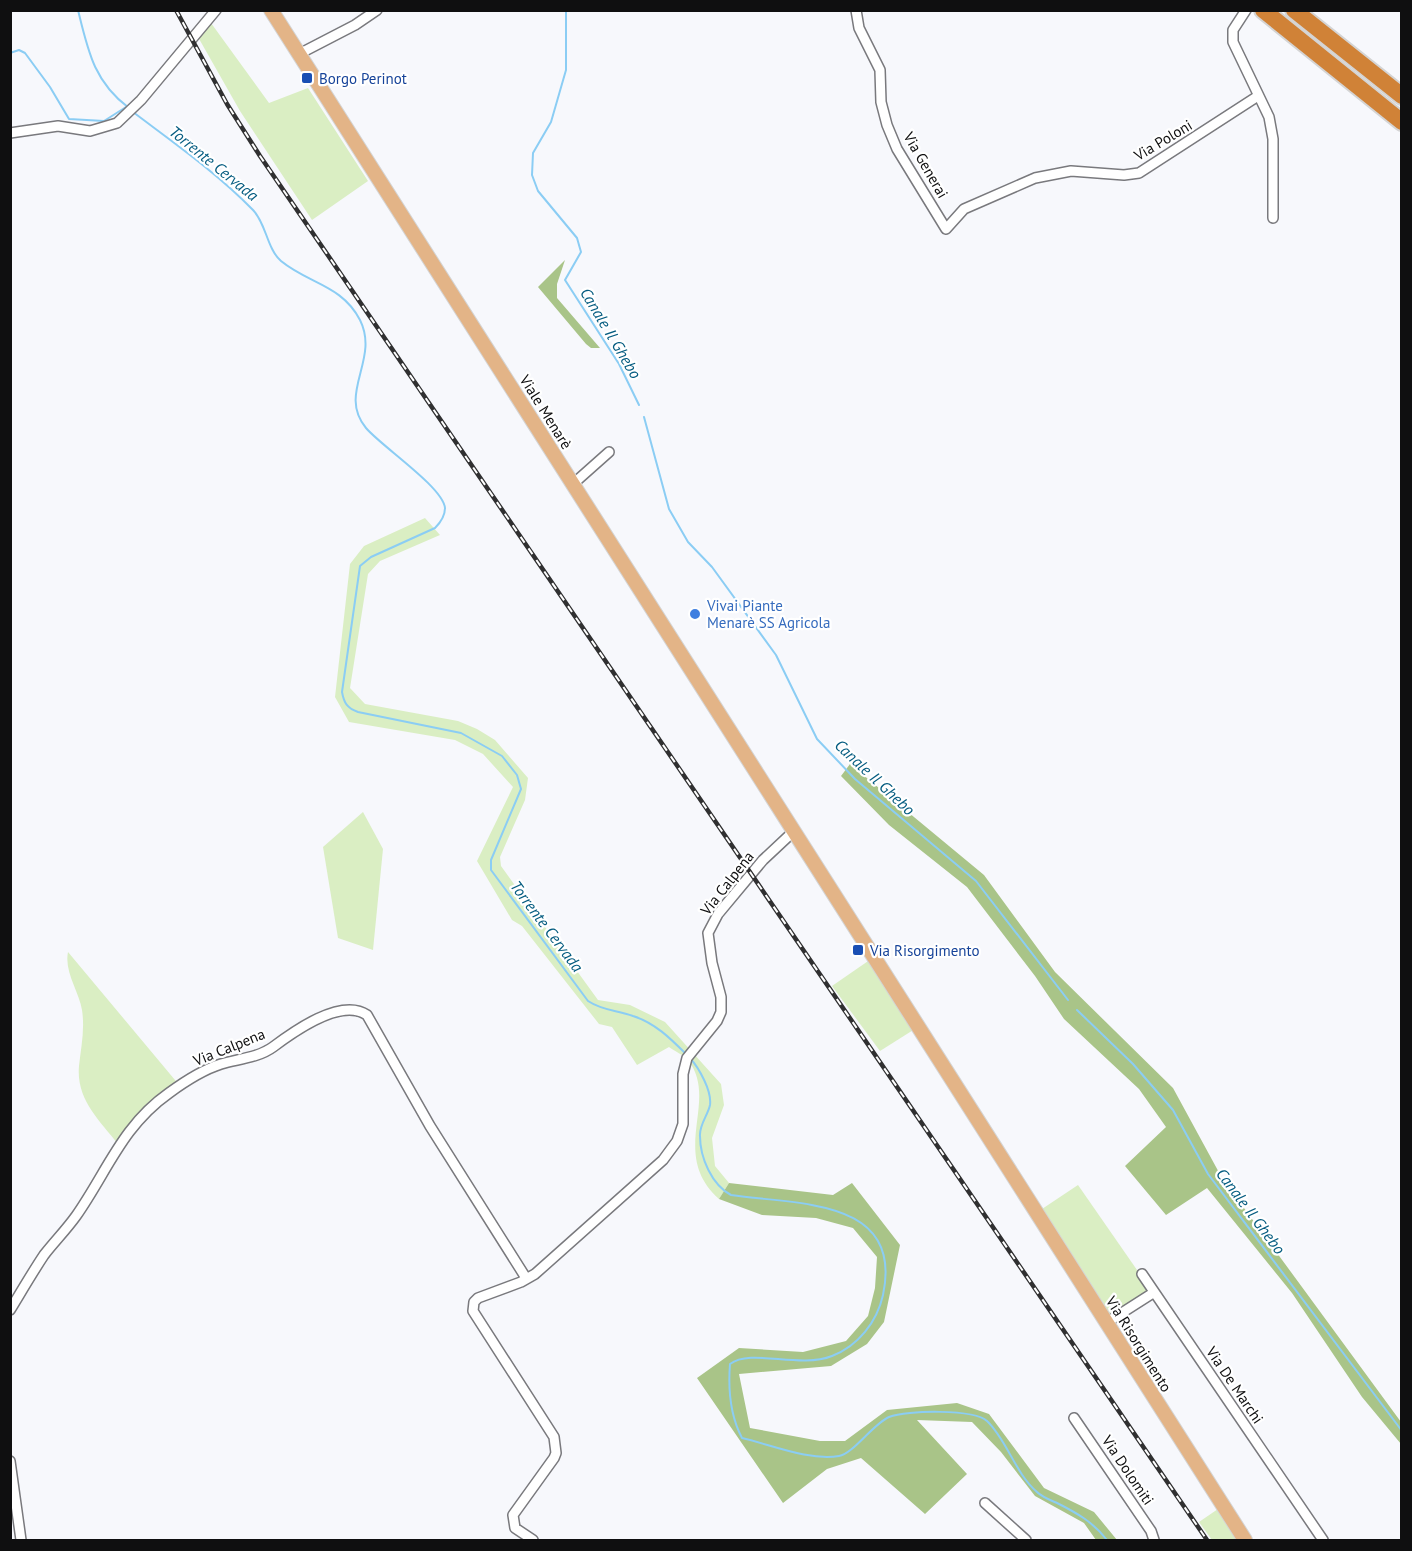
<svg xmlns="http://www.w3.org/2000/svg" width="1412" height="1551" font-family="'PT Sans',sans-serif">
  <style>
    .green { fill: #daeec3 }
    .forest { fill: #a9c488 }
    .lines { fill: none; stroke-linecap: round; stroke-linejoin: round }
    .stream { stroke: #8bcdf4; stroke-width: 2 }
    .minor-casing { stroke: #79797d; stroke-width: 12 }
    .primary-casing { stroke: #d4d4d4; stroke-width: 16 }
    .motorway-casing { stroke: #d4d4d4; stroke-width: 20 }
    .minor { stroke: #fff; stroke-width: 9 }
    .primary { stroke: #e3b487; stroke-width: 14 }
    .motorway { stroke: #d08237; stroke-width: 16 }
    .rail-casing { stroke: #303031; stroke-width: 4.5 }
    .rail { stroke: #fff; stroke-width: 2; stroke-dasharray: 7; stroke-linecap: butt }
    .transit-dot { fill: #1a4fb4; stroke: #fff; stroke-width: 2 }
    .shop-dot { fill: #3f7fe0; stroke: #fff; stroke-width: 2 }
    .labels { text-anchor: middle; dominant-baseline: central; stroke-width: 4.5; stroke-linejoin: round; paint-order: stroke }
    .transit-label { font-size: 15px; fill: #164399; stroke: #fff; text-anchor: start }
    .street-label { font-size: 15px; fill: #0f0f10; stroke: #fff }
    .shop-label { font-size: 15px; fill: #366cbe; stroke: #fff; text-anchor: start }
    .water-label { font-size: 16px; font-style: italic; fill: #055c80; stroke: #fff }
  </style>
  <rect width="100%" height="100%" fill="#f7f8fc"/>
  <g class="green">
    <path d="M 211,23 L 269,103 L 308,88 L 368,181 L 312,220 L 240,111 L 198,37 Z"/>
    <path d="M 425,518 L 440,535 L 380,561 L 368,574 L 350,688 L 365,704 L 458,721 L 477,729 L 495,740 L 528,778 L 525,800 L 500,857 L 501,866 L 598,1000 L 630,1005 L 665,1022 L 721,1084 L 724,1105 L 712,1138 L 715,1166 L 729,1183 L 719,1199 C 668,1153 720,1101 688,1060 C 684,1055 674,1051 669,1047 L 637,1065 L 612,1027 L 599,1024 L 522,926 L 512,920 L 477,861 L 513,787 L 483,754 L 455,740 L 349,722 L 335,697 L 350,564 L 364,546 Z"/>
    <path d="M 363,812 L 383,849 L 373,950 L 338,938 L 323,847 Z"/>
    <path d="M 68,952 L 180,1086 L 118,1144 C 99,1120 76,1099 79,1066 C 81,1047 85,1030 82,1010 C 79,991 64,972 68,952 Z"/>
    <path d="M 874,957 L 918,1027 L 880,1051 L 832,986 Z"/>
    <path d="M 1078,1185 L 1153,1293 L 1106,1323 L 1036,1213 Z"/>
    <path d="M 1218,1509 L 1237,1540 L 1212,1540 L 1199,1522 Z"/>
  </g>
  <g class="forest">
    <path d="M 565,260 L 557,284 L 557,298 L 600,348 L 591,348 L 586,344 L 538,287 Z"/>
    <path d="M 850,764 L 984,875 L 1055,972 L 1173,1088 L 1222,1178 L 1401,1422 L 1401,1444 L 1362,1397 L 1292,1293 L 1207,1188 L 1166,1215 L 1125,1166 L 1166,1127 L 1139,1089 L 1064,1019 L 1035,976 L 967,887 L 889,825 L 841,776 Z"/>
    <path d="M 729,1183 L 833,1195 L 852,1183 L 900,1245 L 884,1322 L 867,1344 L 831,1366 L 739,1374 L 750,1428 L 820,1441 L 845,1441 L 887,1410 L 957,1403 L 989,1414 L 1044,1488 L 1094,1512 L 1117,1540 L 1096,1540 L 1084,1523 L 1035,1496 L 1001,1452 L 972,1422 L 917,1420 L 967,1474 L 925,1514 L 861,1458 L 827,1469 L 783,1503 L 697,1378 L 739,1348 L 803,1352 L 846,1341 L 868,1316 L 875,1288 L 877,1257 L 853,1228 L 816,1218 L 762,1215 L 719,1199 Z"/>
  </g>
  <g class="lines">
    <g class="stream">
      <path d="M 78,10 C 88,51 94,82 129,108"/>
      <path d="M 566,10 L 566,70 L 551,122 L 533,153 L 532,175 L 538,191 L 577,238 L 581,252 L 565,280 L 619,364 L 639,405"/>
      <path d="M 10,53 L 19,50 L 25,53 L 50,87 L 69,119 L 104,121 L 126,107"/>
      <path d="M 133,112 C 174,143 217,173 253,210 C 266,223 267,249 281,261 C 309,284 342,285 360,320 C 380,360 337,393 366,428 C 381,446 443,487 445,508 C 445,516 440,523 435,528 L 371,557 L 360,566 L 342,692 C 344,703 347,708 358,712 L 461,733 L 502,756 L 517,775 L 521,789 L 491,860 L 491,870 L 588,1001 C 603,1011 617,1010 633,1016 C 655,1023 670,1038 686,1054"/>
      <path d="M 644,417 L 669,509 L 688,542 L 712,567 L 776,655 L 817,739 L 855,779 L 976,881 L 1068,1000"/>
      <path d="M 1077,1010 L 1133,1064 L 1173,1110 L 1208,1174 L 1402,1431"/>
      <path d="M 690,1058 C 699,1068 712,1091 710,1105 C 708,1115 699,1125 700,1136 C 700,1158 712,1185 731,1195 C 796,1205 904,1197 883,1295 C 877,1322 858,1346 832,1356 C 799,1369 751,1348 730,1364 C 728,1389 730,1415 742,1438 C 772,1445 809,1461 839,1456 C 853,1454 873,1424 889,1417 C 907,1410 974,1409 987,1421 C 1007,1440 1015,1473 1037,1492 C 1042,1497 1050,1500 1057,1503 C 1077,1513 1093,1522 1107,1540"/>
    </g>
    <g class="minor-casing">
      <g id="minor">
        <path d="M 856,10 L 859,28 L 880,70 L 881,102 L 887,125 L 897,149 L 946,229 L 964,209 L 1035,178 L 1071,171 L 1124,175 L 1139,173 L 1258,96"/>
        <path d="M 1246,10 L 1233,30 L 1233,42 L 1269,117 L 1273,139 L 1273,218"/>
        <path d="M 299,54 L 355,25 L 377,10"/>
        <path d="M 10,133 L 58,126 L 90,131 L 117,123 L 141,100 L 216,10"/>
        <path d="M 573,484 L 609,452"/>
        <path d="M 1142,1274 L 1323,1540"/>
        <path d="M 10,1310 C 21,1292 32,1273 44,1255 C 54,1242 66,1230 76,1216 C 107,1172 122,1126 169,1093 C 184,1082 202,1070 221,1064 C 237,1059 258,1058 273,1047 C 293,1032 341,997 367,1015 L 430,1126 L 526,1278"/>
        <path d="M 1106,1323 L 1153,1293"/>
        <path d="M 1074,1418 L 1151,1531 L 1154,1540"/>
        <path d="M 10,1461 L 21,1540"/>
        <path d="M 985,1503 L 1026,1540"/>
        <path d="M 533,1540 L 515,1528 L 513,1515 L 554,1458 L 556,1453 L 554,1437 L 473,1311 L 474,1302 L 478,1298 L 521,1282 L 535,1274 L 663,1160 L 677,1141 L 683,1124 L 683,1074 L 687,1058 L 717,1021 L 721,1012 L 721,997 L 712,963 L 708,933 L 718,914 L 763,860 L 794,831"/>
      </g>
    </g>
    <g class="primary-casing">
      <path id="primary" d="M 271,10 L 1245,1540"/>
    </g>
    <g class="motorway-casing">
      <g id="motorway">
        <path d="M 1263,10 L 1402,122"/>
        <path d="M 1294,10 L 1402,96"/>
      </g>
    </g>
    <use href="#minor" class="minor"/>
    <use href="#primary" class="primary"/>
    <use href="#motorway" class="motorway"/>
    <g class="rail-casing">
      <path id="rail" d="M 176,10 L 227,104 L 260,156 L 1207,1540"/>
    </g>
    <use href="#rail" class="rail"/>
  </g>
  <g class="transit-dot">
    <rect x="301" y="72" width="12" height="12" rx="3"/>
    <rect x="852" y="944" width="12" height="12" rx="3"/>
  </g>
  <circle class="shop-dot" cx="695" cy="614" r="6"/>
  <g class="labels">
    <g class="transit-label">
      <text x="319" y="78">Borgo Perinot</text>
      <text x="870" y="950">Via Risorgimento</text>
    </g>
    <g class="street-label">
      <text transform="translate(1163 140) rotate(-31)">Via Poloni</text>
      <text transform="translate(926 165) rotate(60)">Via Generai</text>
      <text transform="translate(546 412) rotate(58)">Viale Menarè</text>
      <text transform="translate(727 883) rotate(-52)">Via Calpena</text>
      <text transform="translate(229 1047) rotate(-22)">Via Calpena</text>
      <text transform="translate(1139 1344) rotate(58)">Via Risorgimento</text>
      <text transform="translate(1235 1385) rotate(56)">Via De Marchi</text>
      <text transform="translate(1128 1470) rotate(56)">Via Dolomiti</text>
    </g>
    <g class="shop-label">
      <text x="707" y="605">Vivai Piante<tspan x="707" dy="17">Menarè SS Agricola</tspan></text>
    </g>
    <g class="water-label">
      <text transform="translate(214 163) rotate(39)">Torrente Cervada</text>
      <text transform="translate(611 333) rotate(59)">Canale Il Ghebo</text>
      <text transform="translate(875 777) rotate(43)">Canale Il Ghebo</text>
      <text transform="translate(547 926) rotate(53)">Torrente Cervada</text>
      <text transform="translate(1251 1211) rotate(53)">Canale Il Ghebo</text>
    </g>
  </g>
  <rect width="1412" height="1551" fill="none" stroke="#0f0f10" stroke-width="24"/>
</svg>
